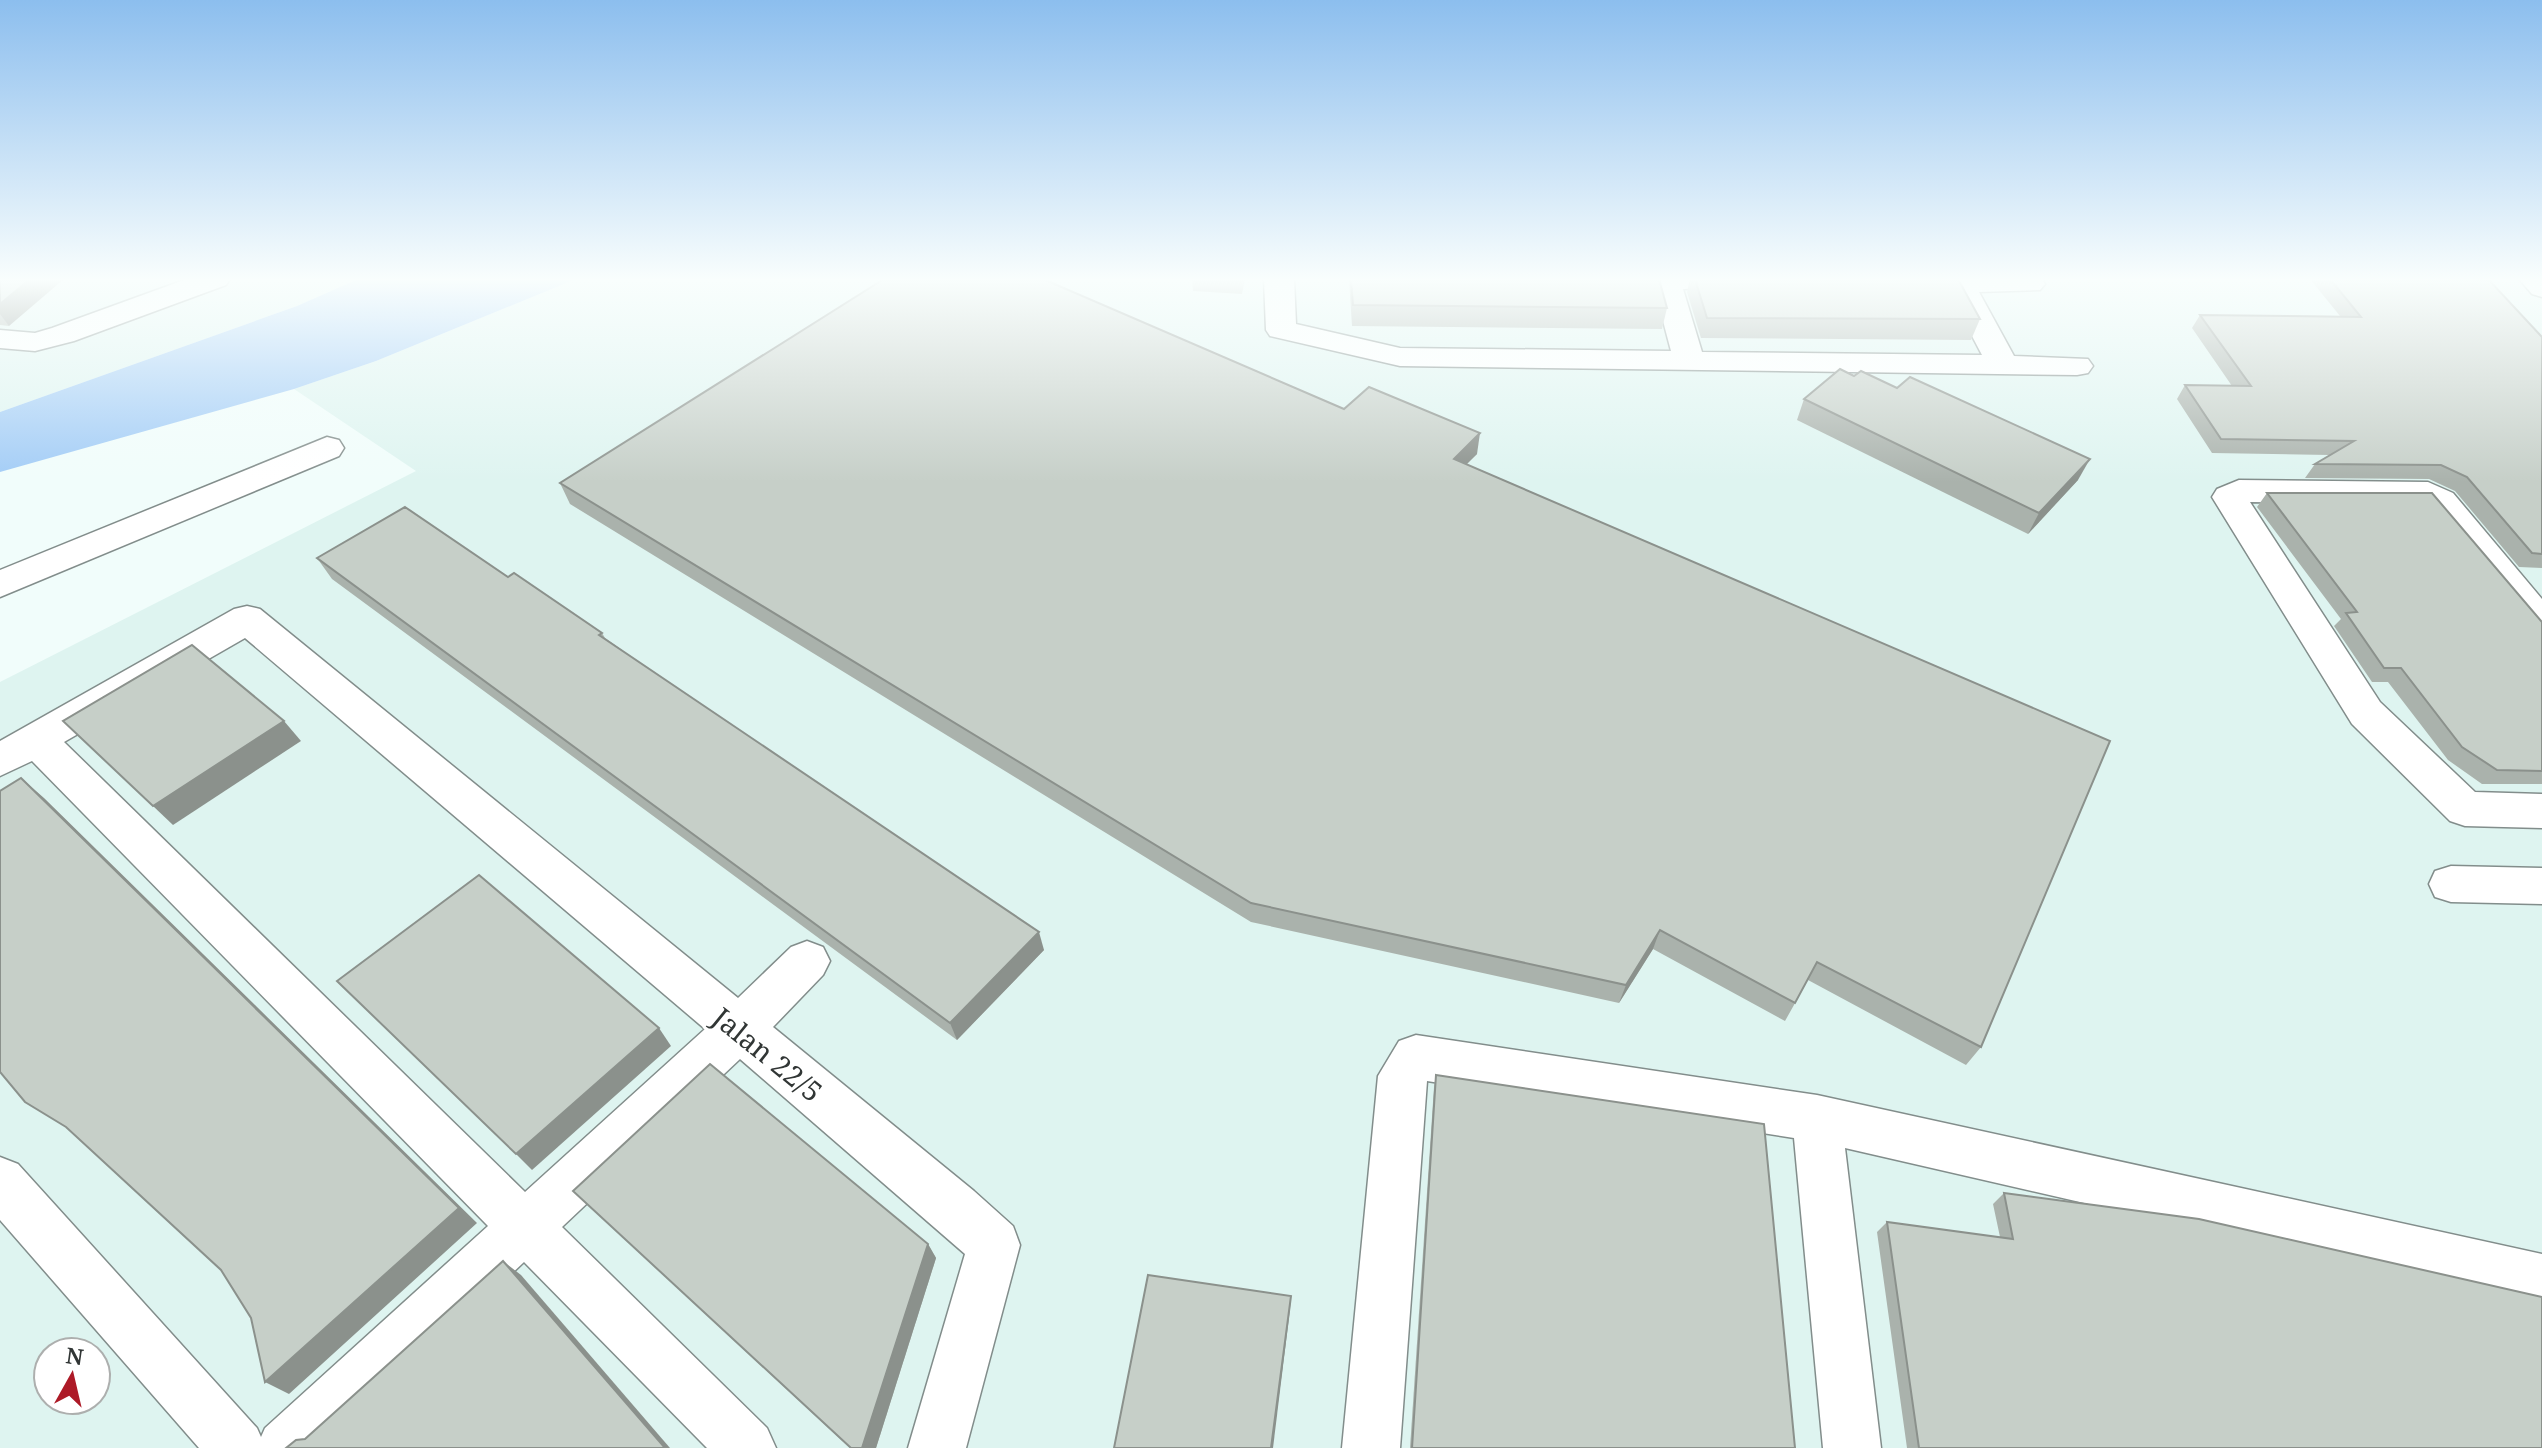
<svg xmlns="http://www.w3.org/2000/svg" width="2542" height="1448" font-family="'Noto Serif',serif">
  <style>
    .built { fill: #def4f0; fill-rule: evenodd }
    .water { fill: #a2ccf6 }
    .lines { fill: none; stroke-linecap: round; stroke-linejoin: round }
    .minor-casing { stroke: #828d8b; stroke-width: 3 }
    .minor { fill: #fff; fill-rule: evenodd }
    .wall { fill: #aab2ac }
    .shaded-wall { fill: #8b918c }
    .building { fill: #c6cfc8; stroke: #8b918c; stroke-width: 2 }
    .labels { text-anchor: middle; dominant-baseline: central; stroke-width: 6; stroke-linejoin: round; paint-order: stroke }
    .near-street-label { font-size: 28px; fill: #313635; stroke: #fff }
  </style>
  <rect width="100%" height="100%" fill="#f1fdfb"/>
  <g class="built">
    <path d="M 0,279 L 358,279 L 297,306 L 0,412 Z"/>
    <path d="M 576,279 L 2542,279 L 2542,1448 L 0,1448 L 0,682 L 416,471 L 294,389 L 376,361 ZM 48,1352 L 96,1352 L 96,1400 L 48,1400 Z"/>
  </g>
  <path class="water" d="M 358,279 L 576,279 L 376,361 L 294,389 L 0,472 L 0,412 L 297,306 Z"/>
  <g class="lines">
    <g class="minor-casing">
      <g id="minor">
        <path d="M 187,279 L 230,279 L 226,285 L 74,341 L 35,351 L 0,348 L 0,330 L 35,333 L 52,328 Z"/>
        <path d="M 1264,279 L 1294,279 L 1296,324 L 1400,348 L 1671,351 L 1652,279 L 1758,279 L 1754,287 L 1683,289 L 1702,352 L 1982,355 L 1949,292 L 1898,289 L 1893,283 L 1896,279 L 2042,279 L 2045,284 L 2040,290 L 1979,292 L 2014,356 L 2088,359 L 2093,366 L 2088,373 L 2077,375 L 1400,366 L 1270,336 L 1266,330 Z"/>
        <path d="M 2519,279 L 2542,279 L 2542,297 L 2532,294 Z"/>
        <path d="M 327,437 L 339,440 L 344,448 L 339,456 L 0,597 L 0,570 Z"/>
        <path d="M 2239,480 L 2428,482 L 2453,493 L 2542,599 L 2542,638 L 2529,634 L 2429,509 L 2421,504 L 2250,502 L 2380,702 L 2475,792 L 2542,794 L 2542,828 L 2465,826 L 2450,821 L 2352,724 L 2212,497 L 2217,489 Z"/>
        <path d="M 247,606 L 260,609 L 738,998 L 791,947 L 807,941 L 823,947 L 830,961 L 823,975 L 773,1027 L 974,1191 L 1013,1226 L 1020,1245 L 966,1448 L 908,1448 L 965,1254 L 740,1059 L 562,1227 L 767,1428 L 776,1448 L 707,1448 L 524,1262 L 327,1448 L 199,1448 L 0,1220 L 0,1157 L 18,1164 L 257,1428 L 261,1437 L 265,1428 L 488,1226 L 32,761 L 0,776 L 0,741 L 234,609 ZM 245,638 L 705,1029 L 525,1192 L 64,742 Z"/>
        <path d="M 2451,866 L 2542,868 L 2542,904 L 2451,902 L 2435,897 L 2429,884 L 2435,871 Z"/>
        <path d="M 1416,1035 L 1817,1095 L 2542,1254 L 2542,1308 L 1845,1148 L 1881,1448 L 1823,1448 L 1794,1138 L 1427,1081 L 1400,1448 L 1342,1448 L 1378,1076 L 1399,1041 Z"/>
      </g>
    </g>
    <use href="#minor" class="minor"/>
  </g>
  <g class="wall">
    <path d="M 0,279 L 9,326 L 0,325 Z"/>
    <path d="M 1192,279 L 1245,279 L 1242,294 L 1193,291 Z"/>
    <path d="M 1349,279 L 1659,279 L 1667,308 L 1662,329 L 1352,326 Z"/>
    <path d="M 1690,279 L 1958,279 L 1980,319 L 1971,340 L 1701,338 L 1687,292 Z"/>
    <path d="M 2310,279 L 2488,279 L 2542,337 L 2542,568 L 2519,567 L 2455,491 L 2429,479 L 2305,478 L 2315,464 L 2330,455 L 2212,453 L 2177,399 L 2185,385 L 2232,386 L 2192,328 L 2200,315 L 2340,316 Z"/>
    <path d="M 1854,376 L 2078,480 L 2028,534 L 1797,420 L 1804,399 Z"/>
    <path d="M 1344,409 L 1477,454 L 1466,464 L 1981,1047 L 1966,1065 L 1808,980 L 1785,1021 L 1653,949 L 1619,1003 L 1251,922 L 570,504 L 560,483 Z"/>
    <path d="M 2267,493 L 2542,622 L 2542,784 L 2482,784 L 2448,760 L 2388,682 L 2372,682 L 2334,626 L 2341,619 L 2257,507 Z"/>
    <path d="M 317,558 L 508,577 L 602,633 L 605,638 L 1044,950 L 957,1040 L 332,579 Z"/>
    <path d="M 1436,1075 L 1795,1448 L 1410,1448 L 1434,1087 Z"/>
    <path d="M 573,1191 L 928,1244 L 936,1258 L 876,1448 L 850,1448 Z"/>
    <path d="M 2004,1193 L 2542,1448 L 1907,1448 L 1877,1232 L 1887,1222 L 2000,1237 L 1993,1204 Z"/>
  </g>
  <g class="shaded-wall">
    <path d="M 30,279 L 64,279 L 9,326 L 0,314 L 0,304 Z"/>
    <path d="M 1480,433 L 1477,454 L 1451,480 L 1454,459 Z"/>
    <path d="M 2090,459 L 2078,480 L 2028,534 L 2039,513 Z"/>
    <path d="M 284,721 L 301,741 L 173,825 L 153,806 Z"/>
    <path d="M 21,778 L 44,798 L 477,1223 L 289,1394 L 265,1382 L 459,1208 Z"/>
    <path d="M 1660,930 L 1653,949 L 1619,1003 L 1626,985 Z"/>
    <path d="M 1039,932 L 1044,950 L 957,1040 L 950,1023 Z"/>
    <path d="M 659,1028 L 671,1046 L 532,1170 L 516,1154 Z"/>
    <path d="M 928,1244 L 936,1258 L 876,1448 L 862,1448 Z"/>
    <path d="M 503,1261 L 521,1275 L 670,1448 L 665,1448 Z"/>
    <path d="M 1291,1296 L 1290,1309 L 1273,1448 L 1271,1448 Z"/>
  </g>
  <g class="building">
    <path d="M 0,279 L 30,279 L 0,304 Z"/>
    <path d="M 884,279 L 1043,279 L 1344,409 L 1369,387 L 1480,433 L 1454,459 L 2110,741 L 1981,1047 L 1817,962 L 1795,1003 L 1660,930 L 1626,985 L 1251,903 L 560,483 Z"/>
    <path d="M 1351,279 L 1659,279 L 1667,308 L 1353,305 Z"/>
    <path d="M 1695,279 L 1958,279 L 1980,319 L 1707,318 Z"/>
    <path d="M 2330,279 L 2488,279 L 2542,337 L 2542,554 L 2532,553 L 2467,477 L 2441,465 L 2315,464 L 2354,441 L 2221,439 L 2185,385 L 2251,386 L 2200,315 L 2361,317 Z"/>
    <path d="M 1840,369 L 1854,376 L 1861,371 L 1897,388 L 1910,377 L 2090,459 L 2039,513 L 1804,399 Z"/>
    <path d="M 2267,493 L 2432,493 L 2542,622 L 2542,771 L 2497,770 L 2462,747 L 2401,668 L 2384,668 L 2346,613 L 2357,612 Z"/>
    <path d="M 405,507 L 508,577 L 514,573 L 602,633 L 599,635 L 1039,932 L 950,1023 L 317,558 Z"/>
    <path d="M 192,645 L 284,721 L 153,806 L 63,721 Z"/>
    <path d="M 21,778 L 459,1208 L 265,1382 L 251,1318 L 221,1270 L 66,1127 L 25,1102 L 0,1072 L 0,791 Z"/>
    <path d="M 479,875 L 659,1028 L 516,1154 L 337,981 Z"/>
    <path d="M 710,1064 L 928,1244 L 862,1448 L 851,1448 L 573,1191 Z"/>
    <path d="M 1436,1075 L 1764,1124 L 1795,1448 L 1412,1448 Z"/>
    <path d="M 2004,1193 L 2199,1219 L 2542,1297 L 2542,1448 L 1919,1448 L 1887,1222 L 2013,1239 Z"/>
    <path d="M 503,1261 L 665,1448 L 286,1448 L 296,1440 L 305,1439 Z"/>
    <path d="M 1148,1275 L 1291,1296 L 1271,1448 L 1114,1448 Z"/>
  </g>
  <linearGradient id="sky" x2="0" y2="1"><stop stop-color="#8cbeee"/><stop offset="0.58" stop-color="#f9fefd"/><stop offset="1" stop-color="#f9fefd" stop-opacity="0"/></linearGradient>
  <rect width="2542" height="482" fill="url(#sky)"/>
  <g class="labels">
    <g class="near-street-label">
      <text transform="translate(768 1054) rotate(39)">Jalan 22/5</text>
    </g>
  </g>
  <g transform="translate(72 1376) rotate(8)"><circle r="38" fill="#ffffff" stroke="#adafae" stroke-width="2"/>
  <path d="M0-6L14 30L0 20L-14 30Z" fill="#ad1a27"/>
  <text y="-12" font-size="22" font-weight="bold" text-anchor="middle" fill="#313635">N</text>
  </g>
</svg>
